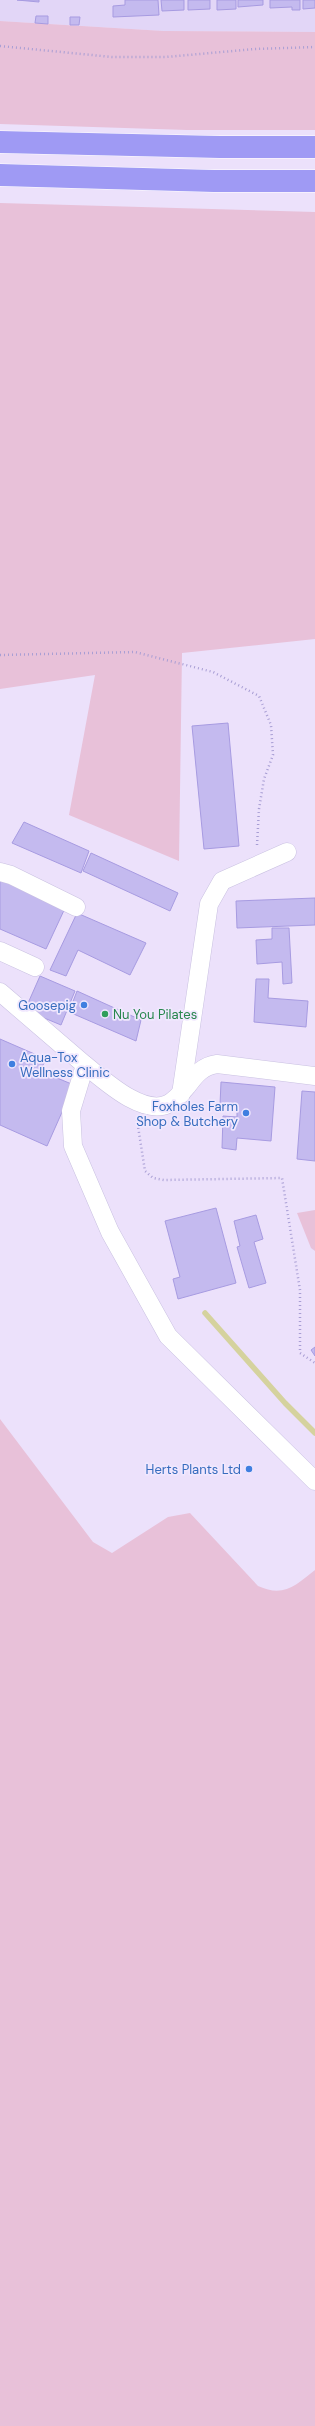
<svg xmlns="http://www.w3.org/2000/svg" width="315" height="2426" font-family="'DM Sans',sans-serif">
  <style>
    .residential { fill: #e2d6f7 }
    .green { fill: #e8c1d9 }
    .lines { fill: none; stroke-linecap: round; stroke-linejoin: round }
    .stream { stroke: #d5d29e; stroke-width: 5.5 }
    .building { fill: #c4baef; stroke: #a79be1 }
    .minor-casing { stroke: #c9c1e1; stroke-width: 19 }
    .highway-casing { stroke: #fff; stroke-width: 23 }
    .path { stroke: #a89ed4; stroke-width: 2.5; stroke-dasharray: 1 3; stroke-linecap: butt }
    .minor { stroke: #fff; stroke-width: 18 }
    .highway { stroke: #9f9af4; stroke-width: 22 }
    .shop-dot { fill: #3f7fe0; stroke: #f0e7fe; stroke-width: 1.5 }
    .leisure-dot { fill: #2e9e5b; stroke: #f0e7fe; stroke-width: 1.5 }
    .labels { text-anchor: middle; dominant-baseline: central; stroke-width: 3.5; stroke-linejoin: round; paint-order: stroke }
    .shop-label { font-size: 13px; fill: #366cbe; stroke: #f0e7fe; text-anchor: end }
    .leisure-label { font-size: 13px; fill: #27864d; stroke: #f0e7fe; text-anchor: start }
  </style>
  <rect width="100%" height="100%" fill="#ece1fb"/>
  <path class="residential" d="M 0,0 L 315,0 L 315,32 L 164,31 L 0,21 Z"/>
  <g class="green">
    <path d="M 0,21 L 164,31 L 315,32 L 315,130 L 187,130 L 0,124 Z"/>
    <path d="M 0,203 L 315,212 L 315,639 L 182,653 L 179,861 L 69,815 L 95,675 L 0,689 Z"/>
    <path d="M 315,1210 L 315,1251 L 311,1248 L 297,1213 Z"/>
    <path d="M 0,1419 L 93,1542 L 112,1553 L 168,1517 L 190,1513 L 258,1586 C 284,1598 296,1585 315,1570 L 315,2426 L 0,2426 Z"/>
  </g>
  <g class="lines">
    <path class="stream" d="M 205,1313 L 285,1403 L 315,1433"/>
  </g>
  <g class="building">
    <path d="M 17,0 L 39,0 L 39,2 Z"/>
    <path d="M 125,0 L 158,0 L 159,15 L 113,17 L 113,6 L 125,5 Z"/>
    <path d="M 161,0 L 184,0 L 184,10 L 162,11 Z"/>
    <path d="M 188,0 L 210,0 L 210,9 L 188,10 Z"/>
    <path d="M 217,0 L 236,0 L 236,9 L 217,10 Z"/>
    <path d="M 238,0 L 263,0 L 263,5 L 238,7 Z"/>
    <path d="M 270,0 L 300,0 L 300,10 L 292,10 L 292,7 L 270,8 Z"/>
    <path d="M 303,0 L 315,0 L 315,8 L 303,9 Z"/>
    <path d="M 36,16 L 48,16 L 48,24 L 35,23 Z"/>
    <path d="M 70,17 L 80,17 L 79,25 L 70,25 Z"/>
    <path d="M 228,723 L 239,846 L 204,849 L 192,726 Z"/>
    <path d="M 24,822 L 89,851 L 81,873 L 12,843 Z"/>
    <path d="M 91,853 L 178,893 L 170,911 L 83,871 Z"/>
    <path d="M 0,877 L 66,906 L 46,949 L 0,929 Z"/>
    <path d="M 315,898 L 315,925 L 237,928 L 236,901 Z"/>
    <path d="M 77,913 L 146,943 L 130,975 L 78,950 L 66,976 L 50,970 Z"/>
    <path d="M 272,928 L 289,928 L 292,983 L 283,984 L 282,962 L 257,964 L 256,940 L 272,939 Z"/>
    <path d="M 40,976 L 75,991 L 61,1025 L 25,1010 Z"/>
    <path d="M 256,979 L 269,979 L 268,998 L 308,1001 L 306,1027 L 254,1022 Z"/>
    <path d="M 77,991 L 141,1020 L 136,1041 L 69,1012 Z"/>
    <path d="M 0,1039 L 46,1059 L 40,1071 L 74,1085 L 47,1146 L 0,1125 Z"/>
    <path d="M 221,1082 L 275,1087 L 271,1141 L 237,1138 L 236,1150 L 222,1148 L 223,1116 L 237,1117 L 237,1107 L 220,1105 Z"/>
    <path d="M 302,1091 L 315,1092 L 315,1161 L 297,1159 Z"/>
    <path d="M 216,1208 L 236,1283 L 178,1299 L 173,1279 L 180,1277 L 165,1221 Z"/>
    <path d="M 256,1215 L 263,1239 L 254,1242 L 266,1283 L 249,1288 L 237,1247 L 240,1246 L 234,1221 Z"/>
    <path d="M 315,1347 L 315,1356 L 311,1350 Z"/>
  </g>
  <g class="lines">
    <g class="minor-casing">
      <g id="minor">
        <path d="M 0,872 L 11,875 L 76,907"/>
        <path d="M 0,951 L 35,967"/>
        <path d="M 0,992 L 85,1065 L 71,1111 L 73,1146 L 110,1232 L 168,1336 L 315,1481"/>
        <path d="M 85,1065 C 104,1080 142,1116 168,1104 C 176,1100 183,1091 188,1085 C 196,1074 203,1066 217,1064 L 315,1076"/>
        <path d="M 181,1094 L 209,904 L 222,881 L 287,852"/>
      </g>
    </g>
    <g class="highway-casing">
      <g id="highway">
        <path d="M 0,142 L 220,147 L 315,147"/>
        <path d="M 0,175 L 214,181 L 315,181"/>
      </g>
    </g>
    <g class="path">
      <path d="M 0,46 L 112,57 L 166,57 L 255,49 L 315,47"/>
      <path d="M 0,655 L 135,652 L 213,672 L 259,696 L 271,725 L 273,755 L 264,779 L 259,809 L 257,845"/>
      <path d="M 137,1120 L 145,1171 L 153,1178 L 164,1180 L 282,1178 L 300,1290 L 300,1353 L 315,1363"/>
    </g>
    <use href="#minor" class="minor"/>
    <use href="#highway" class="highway"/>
  </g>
  <g class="shop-dot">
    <circle cx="84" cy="1005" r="4"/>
    <circle cx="12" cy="1064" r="4"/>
    <circle cx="246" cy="1113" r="4"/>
    <circle cx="249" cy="1469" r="4"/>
  </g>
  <circle class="leisure-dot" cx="105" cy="1014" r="4"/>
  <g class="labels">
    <g class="shop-label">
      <text x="76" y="1005">Goosepig</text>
      <text x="20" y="1057" text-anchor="start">Aqua-Tox<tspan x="20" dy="15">Wellness Clinic</tspan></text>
      <text x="238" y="1106">Foxholes Farm<tspan x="238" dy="15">Shop &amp; Butchery</tspan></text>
      <text x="241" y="1469">Herts Plants Ltd</text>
    </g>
    <g class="leisure-label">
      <text x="113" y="1014">Nu You Pilates</text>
    </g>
  </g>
</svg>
